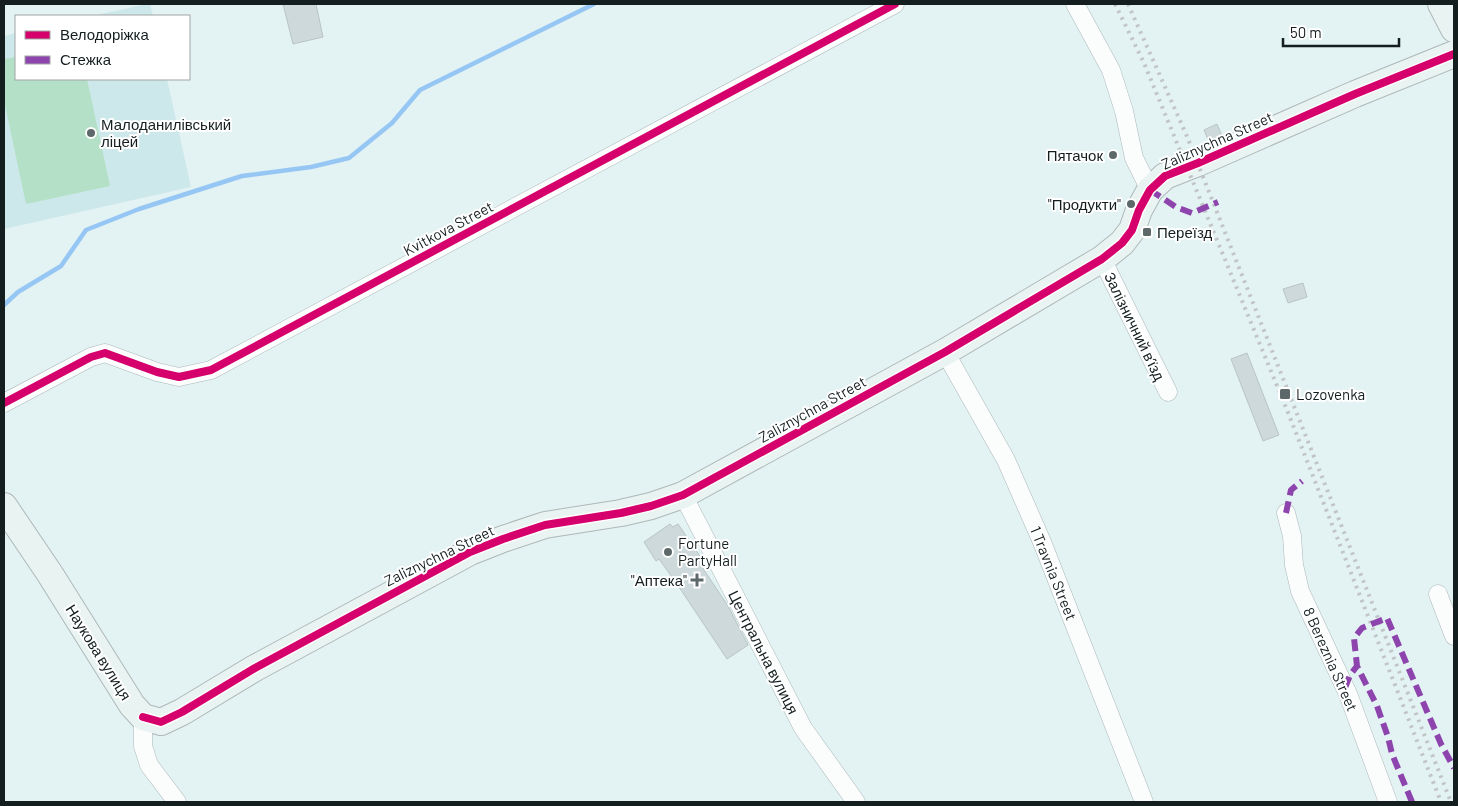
<svg xmlns="http://www.w3.org/2000/svg" width="1458" height="806" font-family="Barlow,sans-serif">
  <style>
    .built { fill: #cde8ea }
    .green { fill: #b3e0c6 }
    .lines { fill: none; stroke-linecap: round; stroke-linejoin: round }
    .stream { stroke: #96c7f4; stroke-width: 4.5 }
    .building { fill: #ced9dc; stroke: #b9c4c6 }
    .street-casing { stroke: #adb8b9; stroke-width: 19 }
    .secondary-casing { stroke: #adb8b9; stroke-width: 28 }
    .street { stroke: #fbfdfd; stroke-width: 18 }
    .secondary { stroke: #e9f3f1; stroke-width: 26 }
    .rail { stroke: #c1c5c5; stroke-width: 4; stroke-dasharray: 2.5 5; stroke-linecap: butt }
    .quiet { stroke: #8e44ad; stroke-width: 6; stroke-dasharray: 12 6; stroke-linecap: butt }
    .cycleway-casing { stroke: #fff; stroke-width: 11 }
    .cycleway { stroke: #d6006c; stroke-width: 8 }
    .poi-dot { fill: #5c6869; stroke: #fff; stroke-width: 2 }
    .labels { text-anchor: middle; dominant-baseline: central; stroke-width: 4; stroke-linejoin: round; paint-order: stroke }
    .poi-label { font-size: 15px; fill: #141e1f; stroke: #fff; text-anchor: start }
    .street-label { font-size: 15px; fill: #141e1f; stroke: #fff }
  </style>
  <rect width="100%" height="100%" fill="#e3f2f3"/>
  <g class="built">
    <path d="M 147,4 L 150,4 L 153,16 L 92,16 Z"/>
    <path d="M 16,33 L 16,79 L 167,79 L 191,187 L 4,229 L 4,36 Z"/>
  </g>
  <path class="green" d="M 16,57 L 16,79 L 87,79 L 110,186 L 26,204 L 4,100 L 4,59 Z"/>
  <g class="lines">
    <path class="stream" d="M 4,305 L 18,292 L 61,266 L 86,230 L 139,209 L 242,176 L 311,167 L 349,158 L 392,123 L 420,90 L 594,4"/>
  </g>
  <g class="building">
    <path d="M 283,4 L 316,4 L 323,37 L 293,44 Z"/>
    <path d="M 1217,124 L 1222,136 L 1209,142 L 1204,130 Z"/>
    <path d="M 1303,283 L 1307,297 L 1288,303 L 1283,289 Z"/>
    <path d="M 1247,353 L 1279,435 L 1263,441 L 1231,359 Z"/>
    <path d="M 670,524 L 673,527 L 678,524 L 706,565 L 702,567 L 728,606 L 748,645 L 727,659 L 677,584 L 659,559 L 656,561 L 644,542 Z"/>
  </g>
  <g class="lines">
    <g class="street-casing">
      <g id="street">
        <path d="M 1075,4 L 1111,70 L 1124,111 L 1134,158 L 1150,190"/>
        <path d="M 1102,259 L 1168,392"/>
        <path d="M 945,352 L 1006,460 L 1042,542 L 1144,802"/>
        <path d="M 4,403 L 91,357 L 105,353 L 157,372 L 179,377 L 211,370 L 895,4"/>
        <path d="M 683,495 L 803,728 L 856,802"/>
        <path d="M 1286,513 L 1292,536 L 1294,565 L 1300,591 L 1348,694 L 1388,802"/>
        <path d="M 1438,594 L 1454,636"/>
        <path d="M 143,717 L 143,746 L 149,765 L 177,802"/>
      </g>
    </g>
    <g class="secondary-casing">
      <g id="secondary">
        <path d="M 1441,4 L 1454,29"/>
        <path d="M 4,506 L 50,574 L 132,705 L 143,717 L 161,722 L 182,712 L 255,668 L 470,552 L 503,539 L 545,525 L 621,513 L 651,506 L 683,495 L 945,352 L 1102,259 L 1122,243 L 1132,230 L 1139,210 L 1150,190 L 1165,176 L 1198,163 L 1355,94 L 1454,54"/>
      </g>
    </g>
    <use href="#street" class="street"/>
    <use href="#secondary" class="secondary"/>
    <g class="rail">
      <path d="M 1115,4 L 1144,63 L 1287,410 L 1441,802"/>
      <path d="M 1128,4 L 1186,134 L 1451,802"/>
    </g>
    <g class="quiet">
      <path d="M 1150,190 L 1176,207 L 1192,213 L 1218,202"/>
      <path d="M 1286,513 L 1291,490 L 1302,481"/>
      <path d="M 1345,688 L 1350,675 L 1357,666"/>
      <path d="M 1412,802 L 1392,754 L 1388,737 L 1377,706 L 1357,666 L 1354,638 L 1362,628 L 1387,618 L 1441,744 L 1454,768"/>
    </g>
    <g class="cycleway-casing">
      <g id="cycleway">
        <path d="M 4,403 L 91,357 L 105,353 L 157,372 L 179,377 L 211,370 L 895,4"/>
        <path d="M 143,717 L 161,722 L 182,712 L 255,668 L 470,552 L 503,539 L 545,525 L 621,513 L 651,506 L 683,495 L 945,352 L 1102,259 L 1122,243 L 1132,230 L 1139,210 L 1150,190 L 1165,176 L 1198,163 L 1355,94 L 1454,54"/>
      </g>
    </g>
    <use href="#cycleway" class="cycleway"/>
  </g>
  <g class="poi-dot">
    <circle cx="91" cy="133" r="5"/>
    <circle cx="1113" cy="155" r="5"/>
    <circle cx="1131" cy="204" r="5"/>
    <rect x="1142" y="227" width="10" height="10" rx="2.5"/>
    <rect x="1279" y="388" width="12" height="12" rx="2.5"/>
    <circle cx="668" cy="552" r="5"/>
    <path d="M694.5 572.5h5v5h5v5h-5v5h-5v-5h-5v-5h5z"/>
  </g>
  <g class="labels">
    <g class="poi-label">
      <text x="101" y="124">Малоданилівський<tspan x="101" dy="17">ліцей</tspan></text>
      <text x="1103" y="155" text-anchor="end">Пятачок</text>
      <text x="1121" y="204" text-anchor="end">"Продукти"</text>
      <text x="1157" y="232">Переїзд</text>
      <text x="1296" y="394">Lozovenka</text>
      <text x="678" y="543">Fortune<tspan x="678" dy="17">PartyHall</tspan></text>
      <text x="687" y="580" text-anchor="end">"Аптека"</text>
    </g>
    <g class="street-label">
      <text transform="translate(1217 140) rotate(-24)">Zaliznychna Street</text>
      <text transform="translate(448 228) rotate(-28)">Kvitkova Street</text>
      <text transform="translate(1135 326) rotate(64)">Залізничний в’їзд</text>
      <text transform="translate(812 409) rotate(-29)">Zaliznychna Street</text>
      <text transform="translate(439 555) rotate(-26)">Zaliznychna Street</text>
      <text transform="translate(1054 573) rotate(68)">1 Travnia Street</text>
      <text transform="translate(99 652) rotate(58)">Наукова вулиця</text>
      <text transform="translate(764 652) rotate(63)">Центральна вулиця</text>
      <text transform="translate(1331 659) rotate(66)">8 Bereznia Street</text>
    </g>
  </g>
  <rect width="1458" height="806" fill="none" stroke="#141e1f" stroke-width="10"/>
  <rect x="15" y="15" width="175" height="65" fill="#ffffff" stroke="#a1a5a5"/>
  <rect x="25" y="31" width="25" height="8" fill="#d6006c" stroke="#a1a5a5"/>
  <text x="60" y="40" font-size="15" fill="#141e1f">Велодоріжка</text>
  <rect x="25" y="56" width="25" height="8" fill="#8e44ad" stroke="#a1a5a5"/>
  <text x="60" y="65" font-size="15" fill="#141e1f">Стежка</text>
  <path d="M1283 38v8h116v-8" fill="none" stroke="#141e1f" stroke-width="2.5"/>
  <text x="1290" y="38" font-size="15" fill="#141e1f" stroke="#ffffff" stroke-width="4" paint-order="stroke">50 m</text>
</svg>
